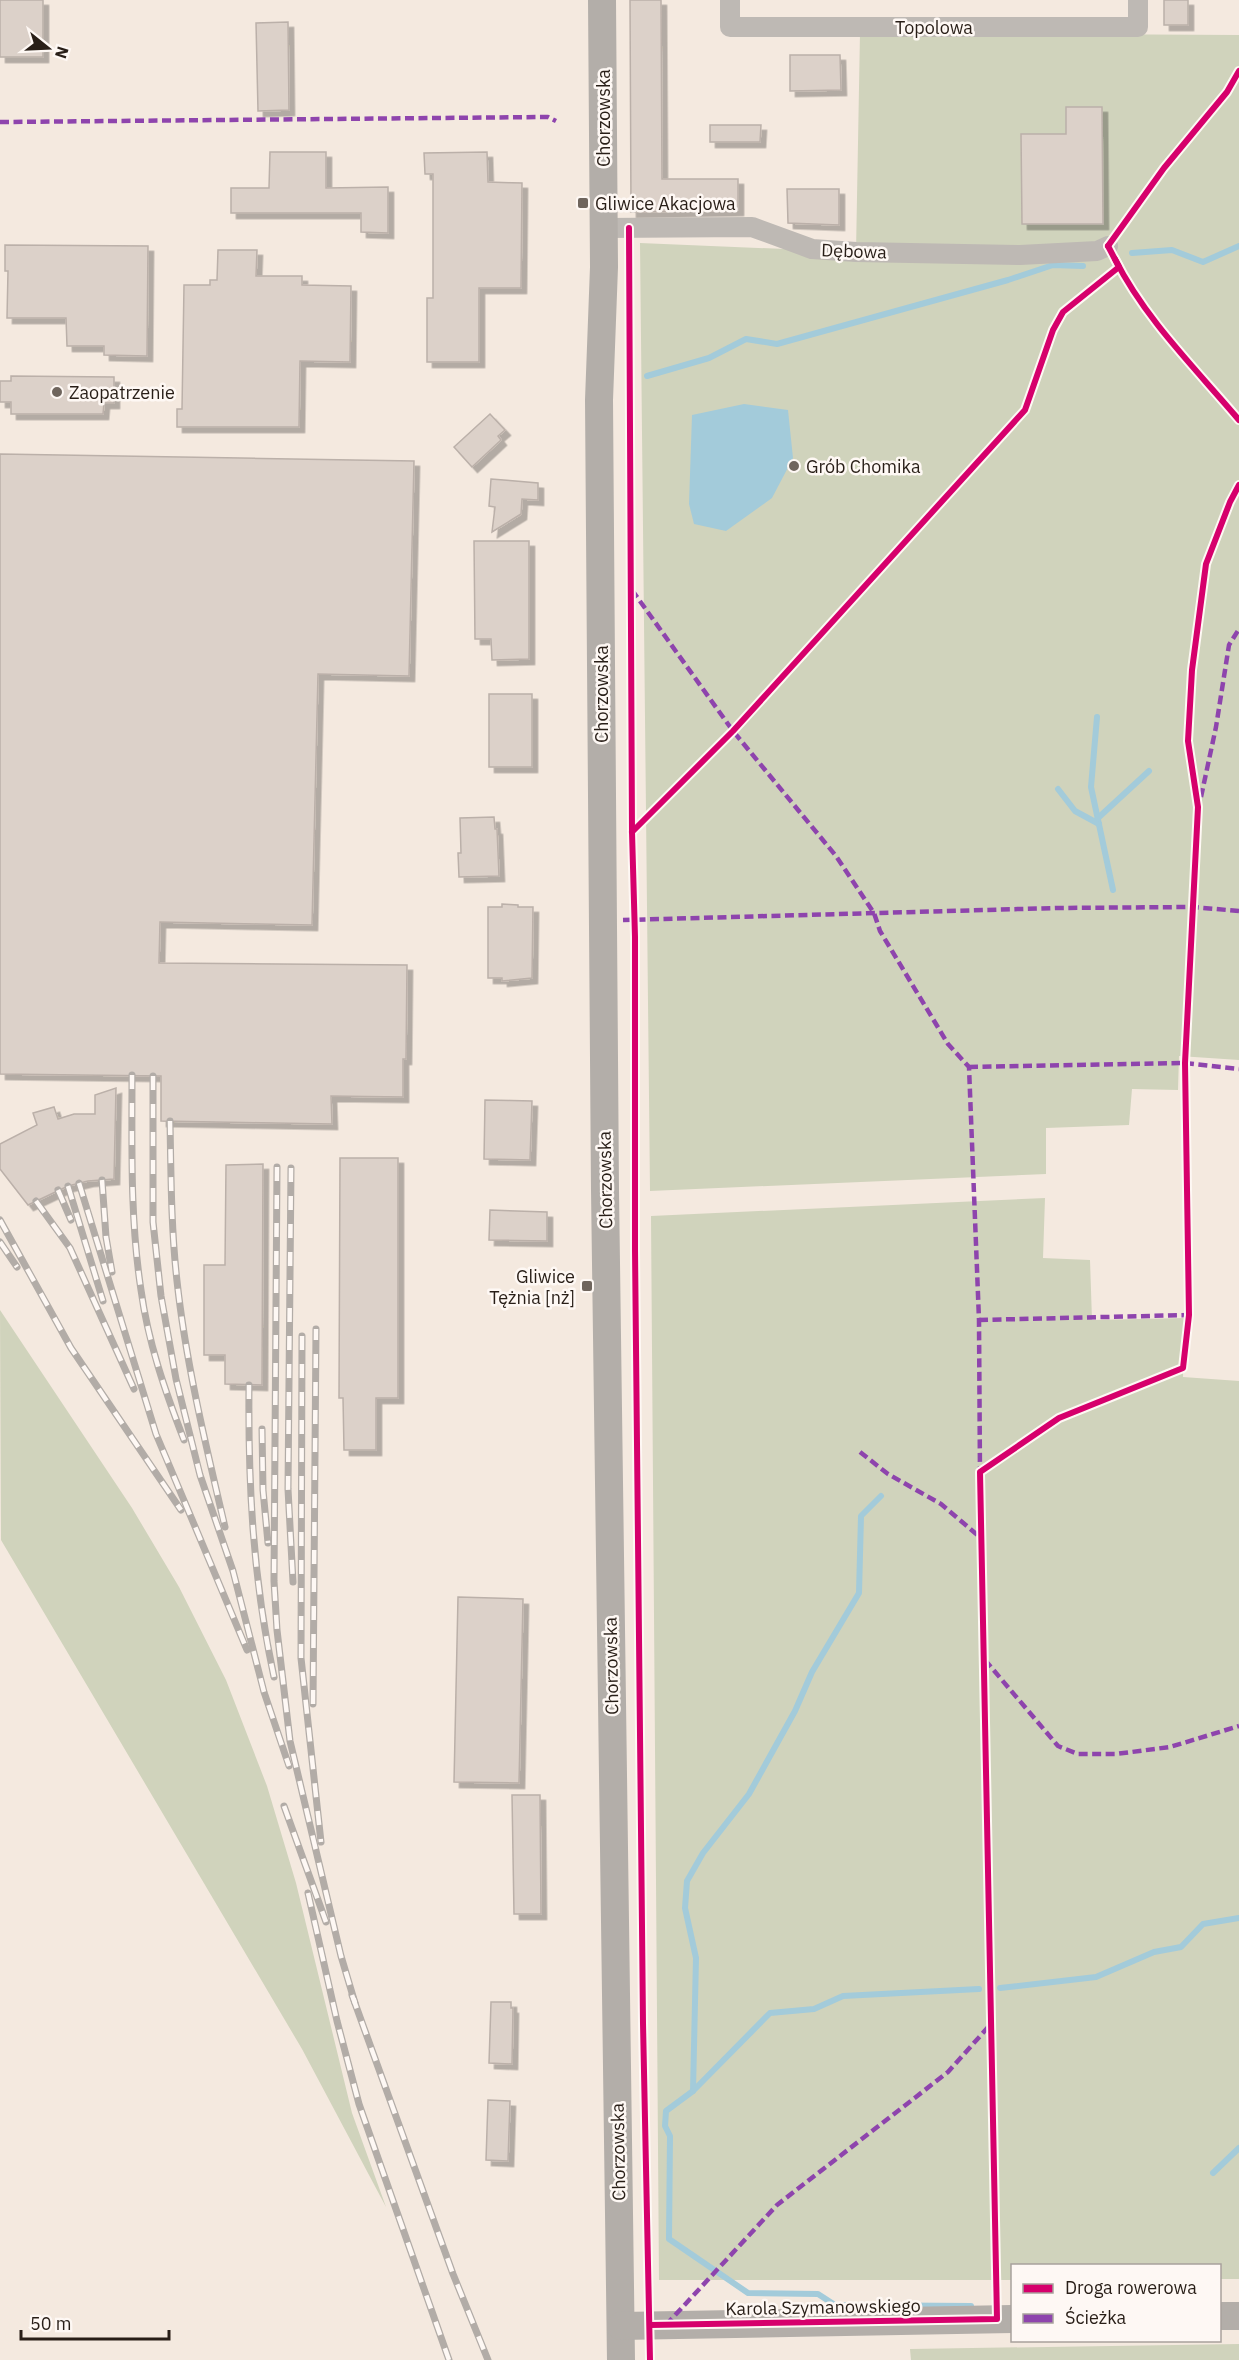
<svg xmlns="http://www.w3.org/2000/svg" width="1239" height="2360" font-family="'IBM Plex Sans',sans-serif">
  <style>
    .green { fill: #d0d3bc }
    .water { fill: #a3cbda }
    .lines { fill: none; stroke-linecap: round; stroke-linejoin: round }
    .stream { stroke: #a3cbda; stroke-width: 6 }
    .building { fill: #dcd1c9; stroke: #bbb0a9; stroke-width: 1.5; filter: url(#shadow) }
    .street { stroke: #beb9b4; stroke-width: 20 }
    .secondary { stroke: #b3aea9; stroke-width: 28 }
    .rail-casing { stroke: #b2aca7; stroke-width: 7 }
    .rail { stroke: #fef8f4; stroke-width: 4.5; stroke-dasharray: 14; stroke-linecap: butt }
    .quiet { stroke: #8e44ad; stroke-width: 4.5; stroke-dasharray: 9 4.5; stroke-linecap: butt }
    .cycleway-casing { stroke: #fef8f4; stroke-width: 10 }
    .cycleway { stroke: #d6006c; stroke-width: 6 }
    .poi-dot { fill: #6f655d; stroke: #fef8f4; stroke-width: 2 }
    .labels { text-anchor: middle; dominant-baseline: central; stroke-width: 5; stroke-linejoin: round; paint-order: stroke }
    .street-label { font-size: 18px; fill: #281e17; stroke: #fef8f4 }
    .poi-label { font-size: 18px; fill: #281e17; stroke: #fef8f4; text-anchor: start }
  </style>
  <defs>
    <filter id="shadow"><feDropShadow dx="5.5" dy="5.5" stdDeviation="0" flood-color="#0004"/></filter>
  </defs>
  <rect width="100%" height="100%" fill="#f4e9df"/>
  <g class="green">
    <path d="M 860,33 L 1239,35 L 1239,1060 L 1179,1056 L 1178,1090 L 1132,1089 L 1129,1125 L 1046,1128 L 1046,1174 L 650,1191 L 640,243 L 856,252 Z"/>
    <path d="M 1045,1198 L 1043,1258 L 1090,1260 L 1092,1320 L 1184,1318 L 1183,1377 L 1239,1381 L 1239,2279 L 1220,2279 L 1220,2266 L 1012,2266 L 1012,2280 L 659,2280 L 651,1216 Z"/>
    <path d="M 0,1310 L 132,1508 L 179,1587 L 226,1680 L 267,1786 L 296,1883 L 352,2113 L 386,2207 L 302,2049 L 1,1540 Z"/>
    <path d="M 1239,2344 L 1239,2360 L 911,2360 L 910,2349 Z"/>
  </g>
  <path class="water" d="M 744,404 L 788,410 L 793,458 L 772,498 L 726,531 L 694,524 L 689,504 L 692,415 Z"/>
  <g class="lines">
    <g class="stream">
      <path d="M 1132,253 L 1172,250 L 1203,262 L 1239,246"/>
      <path d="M 647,376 L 709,358 L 746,339 L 777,344 L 1008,280 L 1053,265 L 1083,266"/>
      <path d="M 1097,717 L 1091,787 L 1113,890"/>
      <path d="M 1058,789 L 1075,811 L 1099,824"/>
      <path d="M 1098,818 L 1149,771"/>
      <path d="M 1000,1988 L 1096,1977 L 1154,1952 L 1181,1947 L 1203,1924 L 1239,1918"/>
      <path d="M 693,2091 L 696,1958 L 685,1908 L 687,1881 L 703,1853 L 749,1794 L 795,1711 L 812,1672 L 859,1593 L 861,1516 L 881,1496"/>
      <path d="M 1213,2173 L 1239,2148"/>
      <path d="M 971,2306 L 835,2305 L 818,2294 L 748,2293 L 669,2239 L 670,2136 L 665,2126 L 666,2111 L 693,2091 L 770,2013 L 814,2009 L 843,1996 L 979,1989"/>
    </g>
  </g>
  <g class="building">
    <rect x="0" y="0" width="43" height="57"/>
    <path d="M 630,0 L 661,0 L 662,179 L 738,179 L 738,210 L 631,212 Z"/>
    <rect x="1164" y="0" width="24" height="25"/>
    <path d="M 288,22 L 289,110 L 258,111 L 256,23 Z"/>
    <path d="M 790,55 L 840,55 L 841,90 L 790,91 Z"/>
    <path d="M 1066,107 L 1102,107 L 1103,224 L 1022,224 L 1021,134 L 1066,134 Z"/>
    <path d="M 710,125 L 761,125 L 760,142 L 710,142 Z"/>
    <path d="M 270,152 L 326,152 L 326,188 L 388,187 L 388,233 L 361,232 L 361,213 L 231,213 L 231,188 L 269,188 Z"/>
    <path d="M 487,152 L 488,182 L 522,183 L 521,288 L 479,288 L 479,362 L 427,362 L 427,298 L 433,298 L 433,174 L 425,174 L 424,153 Z"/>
    <path d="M 787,189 L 839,189 L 839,225 L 788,223 Z"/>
    <path d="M 5,245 L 148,246 L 147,356 L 104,355 L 104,346 L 67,346 L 66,318 L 7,318 L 8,271 L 5,271 Z"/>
    <path d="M 218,250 L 257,250 L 256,276 L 302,276 L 302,285 L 351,286 L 350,362 L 300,361 L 299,427 L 177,427 L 177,409 L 182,409 L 184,285 L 210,285 L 210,280 L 217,280 Z"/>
    <path d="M 11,376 L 114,377 L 114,403 L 104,403 L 103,414 L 11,414 L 11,402 L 0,402 L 0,381 L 11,381 Z"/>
    <path d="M 490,414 L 505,430 L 498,436 L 501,440 L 472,467 L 454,447 Z"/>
    <path d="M 0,454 L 414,461 L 409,676 L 318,674 L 312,925 L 160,922 L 159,963 L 407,965 L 406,1059 L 403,1059 L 403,1097 L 331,1096 L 332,1124 L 161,1121 L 161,1076 L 0,1074 Z"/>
    <path d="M 491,479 L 538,483 L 538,500 L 522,499 L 521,514 L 492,532 L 495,507 L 489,506 Z"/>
    <path d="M 474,541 L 529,541 L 529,659 L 492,660 L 491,639 L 475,639 Z"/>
    <rect x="489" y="694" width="43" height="73"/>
    <path d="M 494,817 L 495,829 L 497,829 L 499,876 L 459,877 L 458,853 L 461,853 L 460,818 Z"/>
    <path d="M 502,904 L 518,905 L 518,907 L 533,907 L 532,978 L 502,981 L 502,978 L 488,978 L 488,907 L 502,907 Z"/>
    <path d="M 116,1088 L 114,1179 L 88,1181 L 68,1186 L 28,1205 L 0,1169 L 0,1144 L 37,1125 L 33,1113 L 54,1107 L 58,1119 L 74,1114 L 95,1114 L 95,1095 Z"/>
    <path d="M 485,1100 L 532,1101 L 530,1160 L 484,1159 Z"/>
    <path d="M 340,1158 L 398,1158 L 398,1398 L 376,1398 L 376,1450 L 344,1450 L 343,1398 L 339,1398 Z"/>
    <path d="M 263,1164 L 262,1385 L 225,1384 L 225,1355 L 204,1355 L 204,1265 L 225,1265 L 226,1165 Z"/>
    <path d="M 490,1210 L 547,1212 L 547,1241 L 489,1240 Z"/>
    <path d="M 458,1597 L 523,1599 L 519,1783 L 454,1782 Z"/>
    <path d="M 512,1795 L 540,1795 L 541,1914 L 514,1914 Z"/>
    <path d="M 491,2002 L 511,2002 L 511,2008 L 513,2008 L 512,2064 L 489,2063 Z"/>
    <path d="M 488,2100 L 510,2101 L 508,2161 L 486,2160 Z"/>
  </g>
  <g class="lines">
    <g class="street">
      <path d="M 730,0 L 730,27 L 1138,27 L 1138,0"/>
      <path d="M 603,228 L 752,227 L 812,249 L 856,252 L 1020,255 L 1097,251 L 1108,246"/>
    </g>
    <g class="secondary">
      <path d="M 602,0 L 604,267 L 599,400 L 605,1190 L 621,2360"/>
      <path d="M 1220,2316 L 1239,2316"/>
      <path d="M 621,2326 L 1012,2319"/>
    </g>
    <g class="rail-casing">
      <g id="rail">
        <path d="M 132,1075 C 132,1147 130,1219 141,1290 C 148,1342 165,1391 184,1440"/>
        <path d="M 153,1076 L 153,1222 L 161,1296 L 176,1379 L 200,1475 L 233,1571 L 264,1692 L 289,1766"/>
        <path d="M 170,1121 C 171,1175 171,1228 177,1281 C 186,1364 206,1446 225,1527"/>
        <path d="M 277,1167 L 274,1581 L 277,1630 L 290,1741 L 341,1956 L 355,2003"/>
        <path d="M 291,1168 L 288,1489 L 293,1582"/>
        <path d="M 102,1180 L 106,1237 L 112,1272"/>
        <path d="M 79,1183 L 156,1434 L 247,1650"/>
        <path d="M 68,1186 L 103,1301"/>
        <path d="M 58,1190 L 71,1220"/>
        <path d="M 36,1201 L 70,1248 L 134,1389"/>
        <path d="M 0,1220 L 71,1348 L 181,1510"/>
        <path d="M 0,1242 L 17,1267"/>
        <path d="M 302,1336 L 301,1658 L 321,1842"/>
        <path d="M 249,1385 C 248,1484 253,1580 274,1677"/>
        <path d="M 262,1429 L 263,1490 L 268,1543"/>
        <path d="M 313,1704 L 316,1329"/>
        <path d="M 284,1806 L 326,1922"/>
        <path d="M 308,1893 L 337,2021 L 359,2104 L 449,2360"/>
        <path d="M 352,1995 L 453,2274 L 488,2360"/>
      </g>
    </g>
    <use href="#rail" class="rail"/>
    <g class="quiet">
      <path d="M 0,122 L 548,117 L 556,121"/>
      <path d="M 632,590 L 733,731 L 836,856 L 874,913 L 880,931 L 948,1044 L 969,1067 L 979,1320 L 980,1476"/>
      <path d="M 1201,797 L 1216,727 L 1229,645 L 1239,629"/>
      <path d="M 623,920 L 1056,908 L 1192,907 L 1239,911"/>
      <path d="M 969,1067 L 1185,1063 L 1239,1069"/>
      <path d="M 979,1320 L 1189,1315"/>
      <path d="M 860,1452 L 888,1474 L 941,1504 L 981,1538"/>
      <path d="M 985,1660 L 1058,1746 L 1078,1754 L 1116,1754 L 1170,1747 L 1239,1726"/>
      <path d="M 666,2325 L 777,2205 L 948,2072 L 990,2025"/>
    </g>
    <g class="cycleway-casing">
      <g id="cycleway">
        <path d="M 629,228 L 632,832 L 635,937 L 635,1250 L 643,2023 L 650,2360"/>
        <path d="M 1108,246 L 1164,168 L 1227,92 L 1239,71"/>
        <path d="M 1115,259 C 1145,319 1196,369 1239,420"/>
        <path d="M 632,832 L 733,731 L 1025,410 L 1053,330 L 1063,312 L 1119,267 L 1108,246"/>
        <path d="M 650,2325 L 997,2319 L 980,1472 L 1059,1418 L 1183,1368 L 1189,1315 L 1185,1063 L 1198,807 L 1188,741 L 1192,670 L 1206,564 L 1230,502 L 1239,485"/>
      </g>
    </g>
    <use href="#cycleway" class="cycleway"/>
  </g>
  <g class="poi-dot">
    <rect x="577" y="197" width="12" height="12" rx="3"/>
    <circle cx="57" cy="392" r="6"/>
    <circle cx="794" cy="466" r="6"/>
    <rect x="581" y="1280" width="12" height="12" rx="3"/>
  </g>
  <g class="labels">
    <g class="street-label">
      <text x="934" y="27">Topolowa</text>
      <text transform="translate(603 118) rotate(-90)">Chorzowska</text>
      <text transform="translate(854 251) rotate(2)">Dębowa</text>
      <text transform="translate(601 694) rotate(-90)">Chorzowska</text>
      <text transform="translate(605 1180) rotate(-91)">Chorzowska</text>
      <text transform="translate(611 1666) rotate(-91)">Chorzowska</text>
      <text transform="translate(618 2152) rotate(-91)">Chorzowska</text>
      <text transform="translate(823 2307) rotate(-1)">Karola Szymanowskiego</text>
    </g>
    <g class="poi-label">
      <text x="595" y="203">Gliwice Akacjowa</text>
      <text x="69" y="392">Zaopatrzenie</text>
      <text x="806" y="466">Grób Chomika</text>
      <text x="575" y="1276" text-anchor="end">Gliwice<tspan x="575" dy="21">Tężnia [nż]</tspan></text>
    </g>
  </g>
  <rect x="1011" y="2264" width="210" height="78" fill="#fef8f4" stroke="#a8a19c" stroke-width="1.5"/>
  <rect x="1023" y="2284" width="30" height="9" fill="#d6006c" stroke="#a8a19c" stroke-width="1.5"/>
  <text x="1065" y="2294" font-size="18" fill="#281e17">Droga rowerowa</text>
  <rect x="1023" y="2314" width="30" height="9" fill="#8e44ad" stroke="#a8a19c" stroke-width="1.5"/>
  <text x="1065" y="2324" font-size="18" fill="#281e17">Ścieżka</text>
  <g transform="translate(48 48) rotate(108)" stroke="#fef8f4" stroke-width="4.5" paint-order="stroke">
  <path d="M0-4.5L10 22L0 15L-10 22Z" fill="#281e17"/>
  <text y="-9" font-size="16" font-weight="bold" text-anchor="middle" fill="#281e17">N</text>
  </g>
  <path d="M21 2330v9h148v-9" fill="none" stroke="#281e17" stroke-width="3"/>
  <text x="30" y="2330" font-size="18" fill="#281e17" stroke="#fef8f4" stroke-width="4.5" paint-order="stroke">50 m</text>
</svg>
